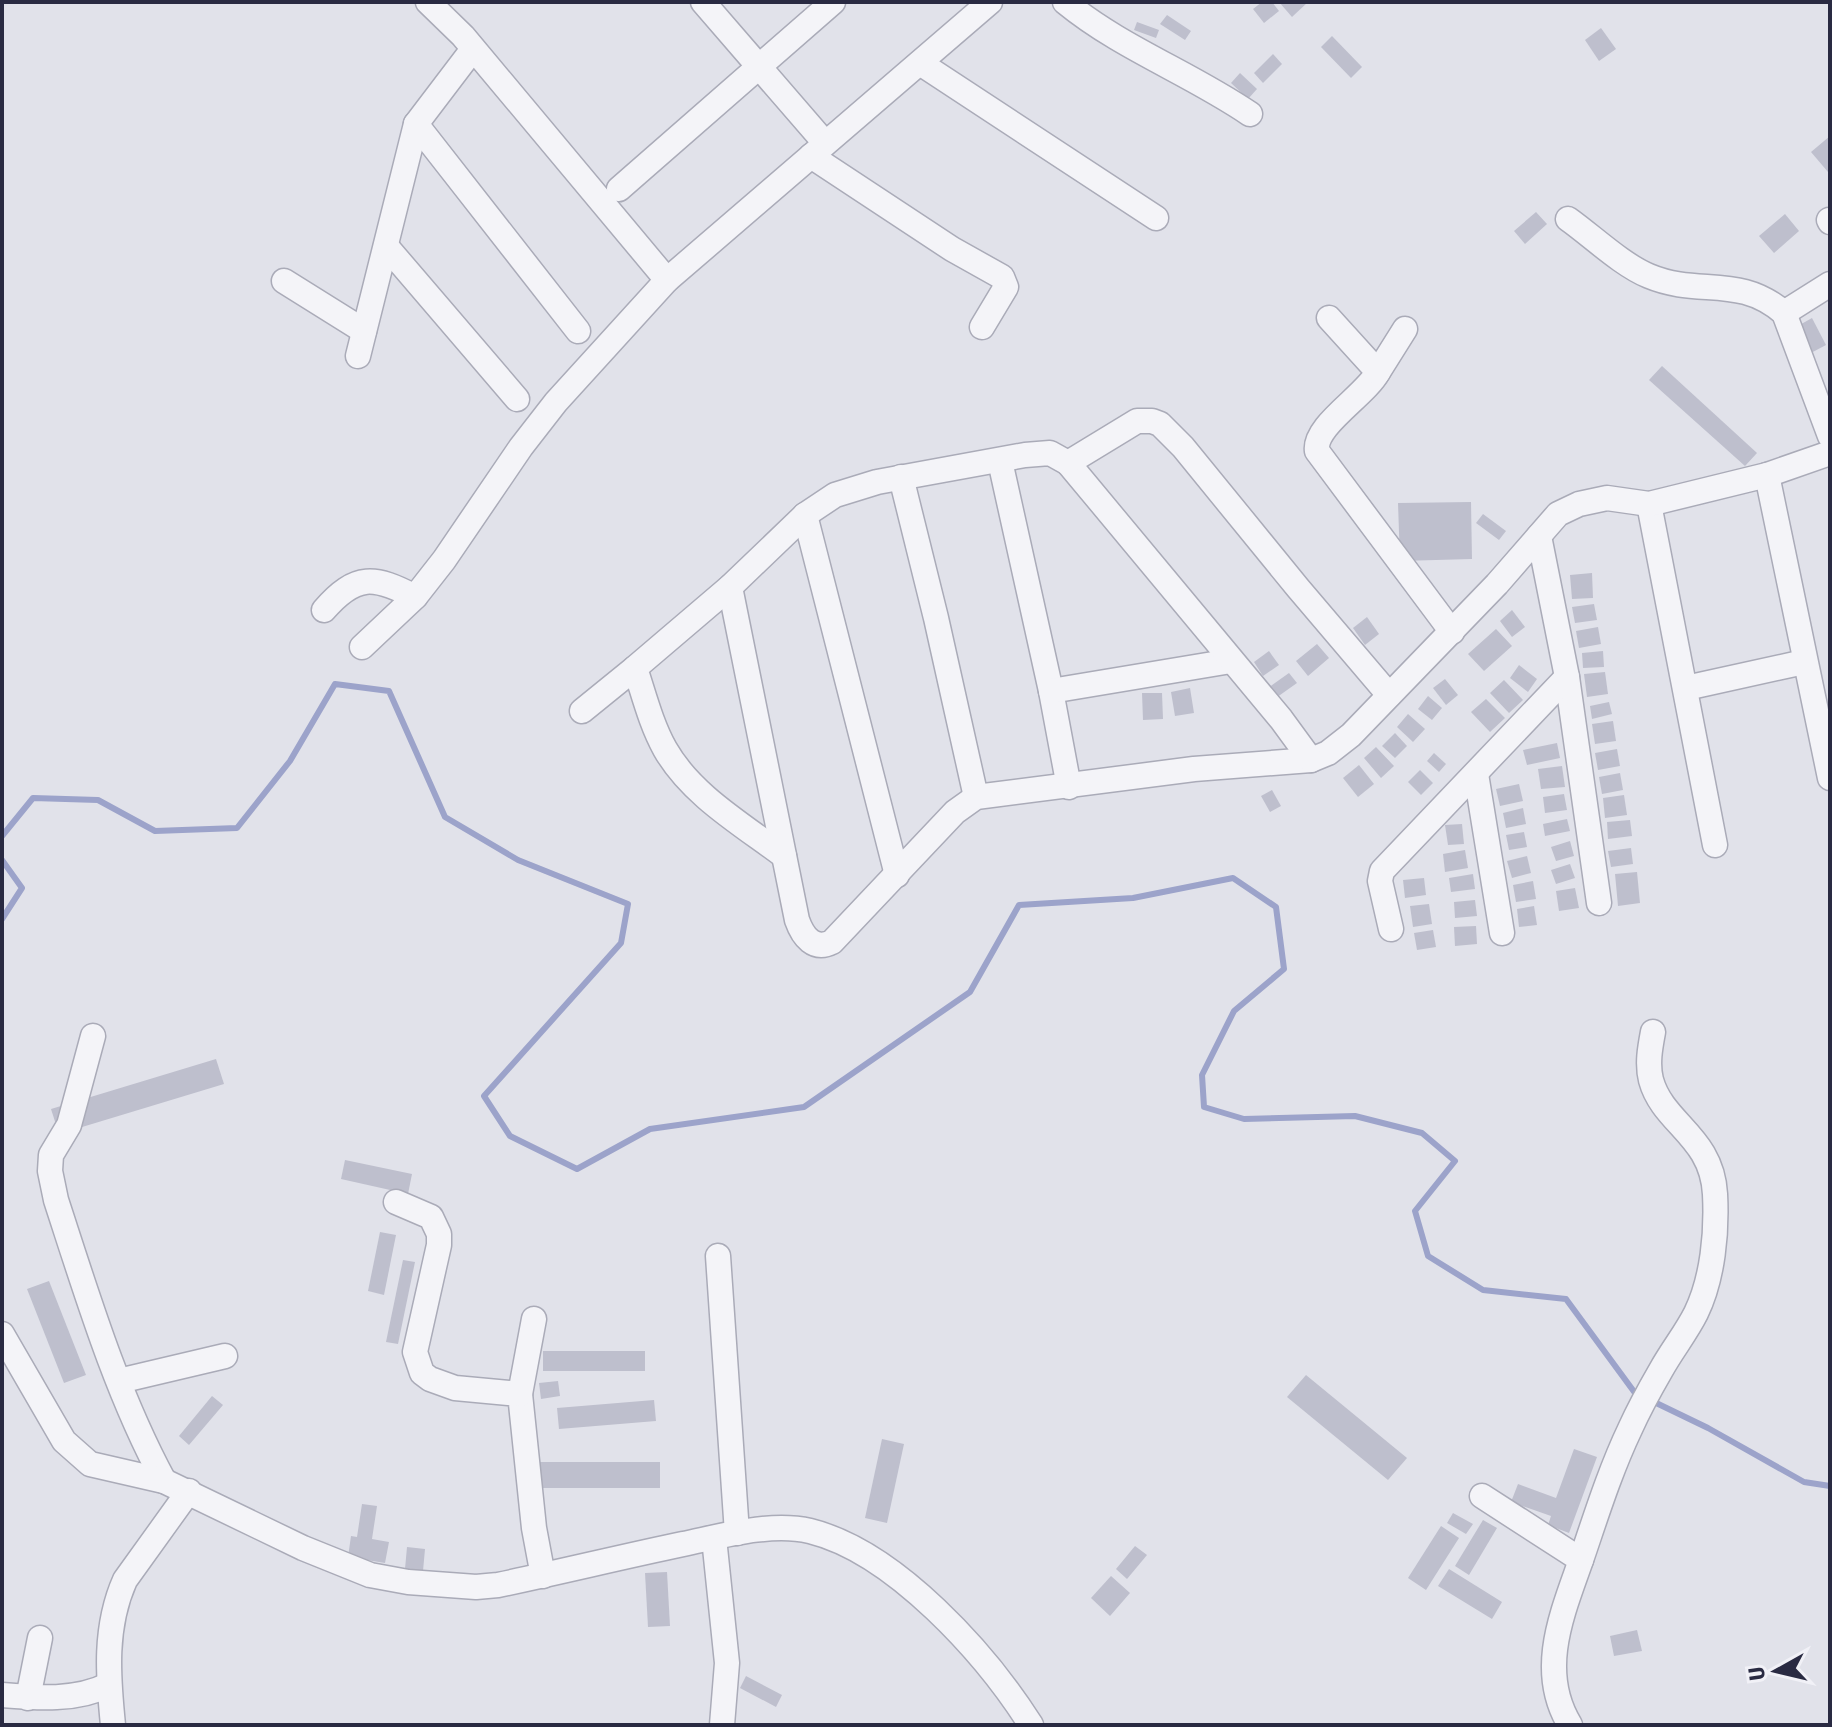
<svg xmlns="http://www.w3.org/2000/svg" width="1832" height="1727" font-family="'Fira Sans Condensed',sans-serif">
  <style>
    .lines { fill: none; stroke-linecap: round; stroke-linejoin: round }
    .stream { stroke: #9ca3ca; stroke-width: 6 }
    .building { fill: #bebfcd }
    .minor-casing { stroke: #aaabb8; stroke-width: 27 }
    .minor { stroke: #f4f4f8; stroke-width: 24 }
  </style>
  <rect width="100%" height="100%" fill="#e1e2ea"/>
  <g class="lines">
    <g class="stream">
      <path d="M 2,836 L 33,798 L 98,800 L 155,831 L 237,828 L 290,761 L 335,684 L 389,691 L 445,817 L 518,860 L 628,904 L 621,943 L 484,1096 L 510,1136 L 577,1169 L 650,1129 L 804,1107 L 970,992 L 1019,905 L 1133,898 L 1233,878 L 1276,907 L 1284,969 L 1234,1011 L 1202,1075 L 1204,1107 L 1244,1119 L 1355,1116 L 1422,1133 L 1455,1161 L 1415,1211 L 1428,1256 L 1483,1290 L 1566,1299 L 1635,1393 L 1640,1396"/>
      <path d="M 2,860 L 22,888 L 2,919"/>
      <path d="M 1650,1400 L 1708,1428 L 1804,1482 L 1830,1486"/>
    </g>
  </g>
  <g class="building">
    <path d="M 1262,2 L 1272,2 L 1279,11 L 1264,23 L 1253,9 Z"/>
    <path d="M 1279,2 L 1308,2 L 1292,17 Z"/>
    <path d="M 1167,15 L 1191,31 L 1185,40 L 1160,24 Z"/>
    <path d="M 1137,22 L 1159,30 L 1156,38 L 1134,30 Z"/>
    <path d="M 1601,28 L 1616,49 L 1599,61 L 1585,40 Z"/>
    <path d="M 1332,36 L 1362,67 L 1351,78 L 1321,47 Z"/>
    <path d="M 1273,54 L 1282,64 L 1263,83 L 1254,73 Z"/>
    <path d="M 1240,73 L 1257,89 L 1248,99 L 1231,83 Z"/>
    <path d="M 1830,136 L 1830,170 L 1828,172 L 1811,152 Z"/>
    <path d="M 1536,212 L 1547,224 L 1525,244 L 1514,231 Z"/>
    <path d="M 1785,214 L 1799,231 L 1774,253 L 1759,236 Z"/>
    <path d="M 1812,318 L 1826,345 L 1809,354 L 1796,327 Z"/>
    <path d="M 1662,366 L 1757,453 L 1745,466 L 1649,380 Z"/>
    <path d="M 1471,502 L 1472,559 L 1400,561 L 1398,503 Z"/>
    <path d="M 1483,514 L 1506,531 L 1499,540 L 1476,523 Z"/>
    <path d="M 1592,573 L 1593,598 L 1572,599 L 1570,575 Z"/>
    <path d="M 1594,604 L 1597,620 L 1575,623 L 1572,607 Z"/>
    <path d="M 1512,610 L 1525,627 L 1512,637 L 1500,621 Z"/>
    <path d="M 1367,617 L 1379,634 L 1365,645 L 1353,628 Z"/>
    <path d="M 1598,627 L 1601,644 L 1579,648 L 1576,631 Z"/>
    <path d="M 1496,629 L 1512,646 L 1484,671 L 1468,654 Z"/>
    <path d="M 1317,644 L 1329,658 L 1308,676 L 1296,661 Z"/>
    <path d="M 1269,651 L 1279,665 L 1263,676 L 1254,662 Z"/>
    <path d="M 1603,651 L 1604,667 L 1583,668 L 1582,653 Z"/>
    <path d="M 1519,665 L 1537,679 L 1528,692 L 1510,678 Z"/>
    <path d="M 1605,672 L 1608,694 L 1587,697 L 1584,674 Z"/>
    <path d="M 1289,673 L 1297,683 L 1273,700 L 1265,690 Z"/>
    <path d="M 1445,679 L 1458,695 L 1446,705 L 1433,688 Z"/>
    <path d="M 1504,680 L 1523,700 L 1509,713 L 1490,693 Z"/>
    <path d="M 1190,688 L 1194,713 L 1175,716 L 1171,692 Z"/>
    <path d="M 1142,693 L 1162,693 L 1163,719 L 1143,720 Z"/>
    <path d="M 1428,696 L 1442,708 L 1432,720 L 1418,709 Z"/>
    <path d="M 1486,699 L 1505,718 L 1490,732 L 1471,712 Z"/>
    <path d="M 1609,702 L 1612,714 L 1592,719 L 1590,706 Z"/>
    <path d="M 1408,714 L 1425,729 L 1413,742 L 1397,727 Z"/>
    <path d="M 1613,721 L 1616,741 L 1595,744 L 1592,724 Z"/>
    <path d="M 1395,733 L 1407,746 L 1395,758 L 1382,746 Z"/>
    <path d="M 1557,743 L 1560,758 L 1527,765 L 1523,750 Z"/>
    <path d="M 1376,747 L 1394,766 L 1381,778 L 1364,758 Z"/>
    <path d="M 1617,749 L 1620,766 L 1598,770 L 1595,753 Z"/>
    <path d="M 1434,753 L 1446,764 L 1439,772 L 1427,761 Z"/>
    <path d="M 1359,765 L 1374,784 L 1358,797 L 1343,778 Z"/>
    <path d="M 1562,766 L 1565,787 L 1541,789 L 1538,769 Z"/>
    <path d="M 1420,770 L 1433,783 L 1421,795 L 1408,782 Z"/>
    <path d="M 1620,773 L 1623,790 L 1602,794 L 1599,777 Z"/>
    <path d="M 1519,784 L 1523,801 L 1500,806 L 1496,789 Z"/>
    <path d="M 1272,790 L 1281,806 L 1270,812 L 1261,796 Z"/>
    <path d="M 1564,794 L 1567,810 L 1545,813 L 1543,797 Z"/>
    <path d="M 1624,795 L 1627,815 L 1605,818 L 1603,798 Z"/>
    <path d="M 1523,808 L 1526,824 L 1506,828 L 1503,813 Z"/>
    <path d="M 1567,819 L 1570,831 L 1545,836 L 1543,824 Z"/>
    <path d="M 1630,820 L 1632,836 L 1608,839 L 1607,822 Z"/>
    <path d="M 1462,824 L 1464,844 L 1448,845 L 1445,825 Z"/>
    <path d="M 1524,832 L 1527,847 L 1509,850 L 1506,835 Z"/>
    <path d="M 1570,841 L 1574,856 L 1556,861 L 1551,847 Z"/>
    <path d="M 1631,848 L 1633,864 L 1611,867 L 1608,851 Z"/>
    <path d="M 1465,850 L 1468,868 L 1445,872 L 1443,854 Z"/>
    <path d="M 1527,856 L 1531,873 L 1512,878 L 1507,861 Z"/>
    <path d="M 1570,864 L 1575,878 L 1556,884 L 1551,870 Z"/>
    <path d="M 1637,872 L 1640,903 L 1618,906 L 1615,874 Z"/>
    <path d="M 1473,874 L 1475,889 L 1451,892 L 1449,878 Z"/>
    <path d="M 1424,878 L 1426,895 L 1405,898 L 1403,880 Z"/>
    <path d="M 1533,881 L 1536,899 L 1516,902 L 1513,885 Z"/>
    <path d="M 1575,888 L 1579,908 L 1559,911 L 1556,891 Z"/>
    <path d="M 1475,900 L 1477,916 L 1455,918 L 1454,902 Z"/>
    <path d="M 1429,904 L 1432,924 L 1413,927 L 1410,906 Z"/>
    <path d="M 1534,906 L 1537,925 L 1519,927 L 1517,909 Z"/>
    <path d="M 1476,926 L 1477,944 L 1455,946 L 1454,927 Z"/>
    <path d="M 1433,930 L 1436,947 L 1417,950 L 1414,933 Z"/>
    <path d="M 216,1059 L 224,1084 L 59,1134 L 51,1109 Z"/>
    <path d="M 345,1160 L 412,1174 L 408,1194 L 341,1179 Z"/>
    <path d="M 380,1232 L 396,1235 L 384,1295 L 368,1291 Z"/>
    <path d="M 403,1260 L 415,1262 L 398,1344 L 386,1342 Z"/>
    <path d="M 49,1281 L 86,1375 L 64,1383 L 27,1289 Z"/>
    <rect x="543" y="1351" width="102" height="20"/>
    <path d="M 1306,1375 L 1407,1458 L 1388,1480 L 1287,1397 Z"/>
    <path d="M 558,1381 L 560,1396 L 541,1399 L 539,1383 Z"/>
    <path d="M 212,1396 L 223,1405 L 189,1445 L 179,1436 Z"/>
    <path d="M 654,1400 L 656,1421 L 559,1429 L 557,1408 Z"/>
    <path d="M 882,1439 L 904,1444 L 887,1523 L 865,1518 Z"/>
    <path d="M 1574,1449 L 1597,1457 L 1569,1533 L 1548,1525 L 1551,1516 L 1511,1502 L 1518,1484 L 1556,1498 Z"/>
    <rect x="534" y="1462" width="126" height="26"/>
    <path d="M 362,1504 L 377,1506 L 372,1539 L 389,1542 L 385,1563 L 348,1557 L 351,1536 L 357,1537 Z"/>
    <path d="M 1453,1513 L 1473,1524 L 1466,1534 L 1447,1523 Z"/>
    <path d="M 1483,1520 L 1497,1528 L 1469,1575 L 1455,1566 Z"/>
    <path d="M 1441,1526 L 1459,1538 L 1426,1590 L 1408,1578 Z"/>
    <path d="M 1135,1546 L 1147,1555 L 1127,1579 L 1116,1569 Z"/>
    <path d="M 407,1547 L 425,1549 L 423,1571 L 405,1569 Z"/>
    <path d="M 1449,1569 L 1502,1602 L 1492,1619 L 1438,1586 Z"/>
    <path d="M 667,1572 L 670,1626 L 648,1627 L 645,1573 Z"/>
    <path d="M 1111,1576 L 1130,1593 L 1110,1616 L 1091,1598 Z"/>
    <path d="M 1637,1630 L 1642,1651 L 1614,1656 L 1610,1636 Z"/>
    <path d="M 746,1676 L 782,1695 L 776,1707 L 740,1688 Z"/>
  </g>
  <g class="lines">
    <g class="minor-casing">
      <g id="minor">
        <path d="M 428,2 L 463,36 L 667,280"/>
        <path d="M 703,2 L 825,143"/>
        <path d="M 1065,2 C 1121,48 1190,73 1250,114"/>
        <path d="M 920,63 L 1156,218"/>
        <path d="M 416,124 L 578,331"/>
        <path d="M 811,156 L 952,249 L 1002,277 L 1006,287 L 982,327"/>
        <path d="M 619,189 L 833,2"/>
        <path d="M 1568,219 C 1592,236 1622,265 1649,276 C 1699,297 1739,274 1784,313 L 1830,436"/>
        <path d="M 1829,220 L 1830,222"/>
        <path d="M 386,246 L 517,399"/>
        <path d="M 284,281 L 364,331"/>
        <path d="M 1784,313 L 1830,284"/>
        <path d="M 1329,318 L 1378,372 C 1365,396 1313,426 1317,451 L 1452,632"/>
        <path d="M 358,356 L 416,124 L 473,49"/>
        <path d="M 1378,372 L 1405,329"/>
        <path d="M 1000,461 L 1051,691 L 1069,787"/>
        <path d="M 1767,475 L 1830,778"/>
        <path d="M 901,477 L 936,618 L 976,797"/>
        <path d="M 1649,504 L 1715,845"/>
        <path d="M 805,515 L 897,875"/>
        <path d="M 1539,536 L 1567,677 L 1599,903"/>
        <path d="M 730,587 L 797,920 C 803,937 814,951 832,942 L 955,812 L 976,797 L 1194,769 L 1311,760 L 1328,753 L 1351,735 L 1497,584 L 1558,514 L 1579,504 L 1607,498 L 1649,504 L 1767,475 L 1830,453"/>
        <path d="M 324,610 C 356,573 375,576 415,597 L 444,560 L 521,447 L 556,402 L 667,280 L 990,2"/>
        <path d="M 362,647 L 415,597"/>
        <path d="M 1686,688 L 1804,662"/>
        <path d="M 1051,691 L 1231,661"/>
        <path d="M 582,711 L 635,668"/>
        <path d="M 1311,760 L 1281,719 L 1068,463 L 1137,421 L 1152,421 L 1160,424 L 1183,447 L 1298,588 L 1389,695"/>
        <path d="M 1476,774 L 1502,933"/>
        <path d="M 784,856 C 743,825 691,795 665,749 C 651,724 644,695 635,668 L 730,587 L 805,515 L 835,495 L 877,482 L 1025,455 L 1050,453 L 1068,463"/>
        <path d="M 1391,929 L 1380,881 L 1382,871 L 1567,677"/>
        <path d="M 93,1036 L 69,1125 L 51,1155 L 50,1171 L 56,1200 C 87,1295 116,1392 164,1481"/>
        <path d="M 396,1202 L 431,1217 L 439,1234 L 439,1245 L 415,1352 L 422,1373 L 430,1379 L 455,1388 L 520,1394 L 534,1528 L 543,1576"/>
        <path d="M 718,1256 L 737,1533"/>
        <path d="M 2,1334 L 64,1441 L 90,1464 L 164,1481 L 303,1548 L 370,1575 L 408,1582 L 476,1587 L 498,1585 C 560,1572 621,1557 683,1544 C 722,1536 770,1522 810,1531 C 895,1552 986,1654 1031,1725"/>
        <path d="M 119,1381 L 225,1356"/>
        <path d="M 520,1394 L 534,1319"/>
        <path d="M 1482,1496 L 1581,1560 C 1562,1614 1537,1671 1570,1725"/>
        <path d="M 714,1538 L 727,1663 L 722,1725"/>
        <path d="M 1581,1560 C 1596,1516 1610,1471 1630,1429 C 1639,1409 1650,1389 1661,1370 C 1672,1350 1686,1333 1696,1313 C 1713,1278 1717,1232 1715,1194 C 1712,1136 1663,1124 1651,1080 C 1647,1064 1650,1048 1653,1032"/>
        <path d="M 2,1695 C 37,1698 77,1701 108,1685"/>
        <path d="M 28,1698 L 40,1638"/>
        <path d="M 113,1725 C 108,1676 104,1627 125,1580 L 189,1491"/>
      </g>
    </g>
    <use href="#minor" class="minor"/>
  </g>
  <rect width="1832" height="1727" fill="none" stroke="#292a42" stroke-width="8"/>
  <g transform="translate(1776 1671) rotate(262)" stroke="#f1f1f7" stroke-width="6" paint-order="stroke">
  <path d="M0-6L14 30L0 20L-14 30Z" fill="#292a42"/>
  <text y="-12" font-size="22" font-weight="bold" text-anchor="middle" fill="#292a42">U</text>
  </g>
</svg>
